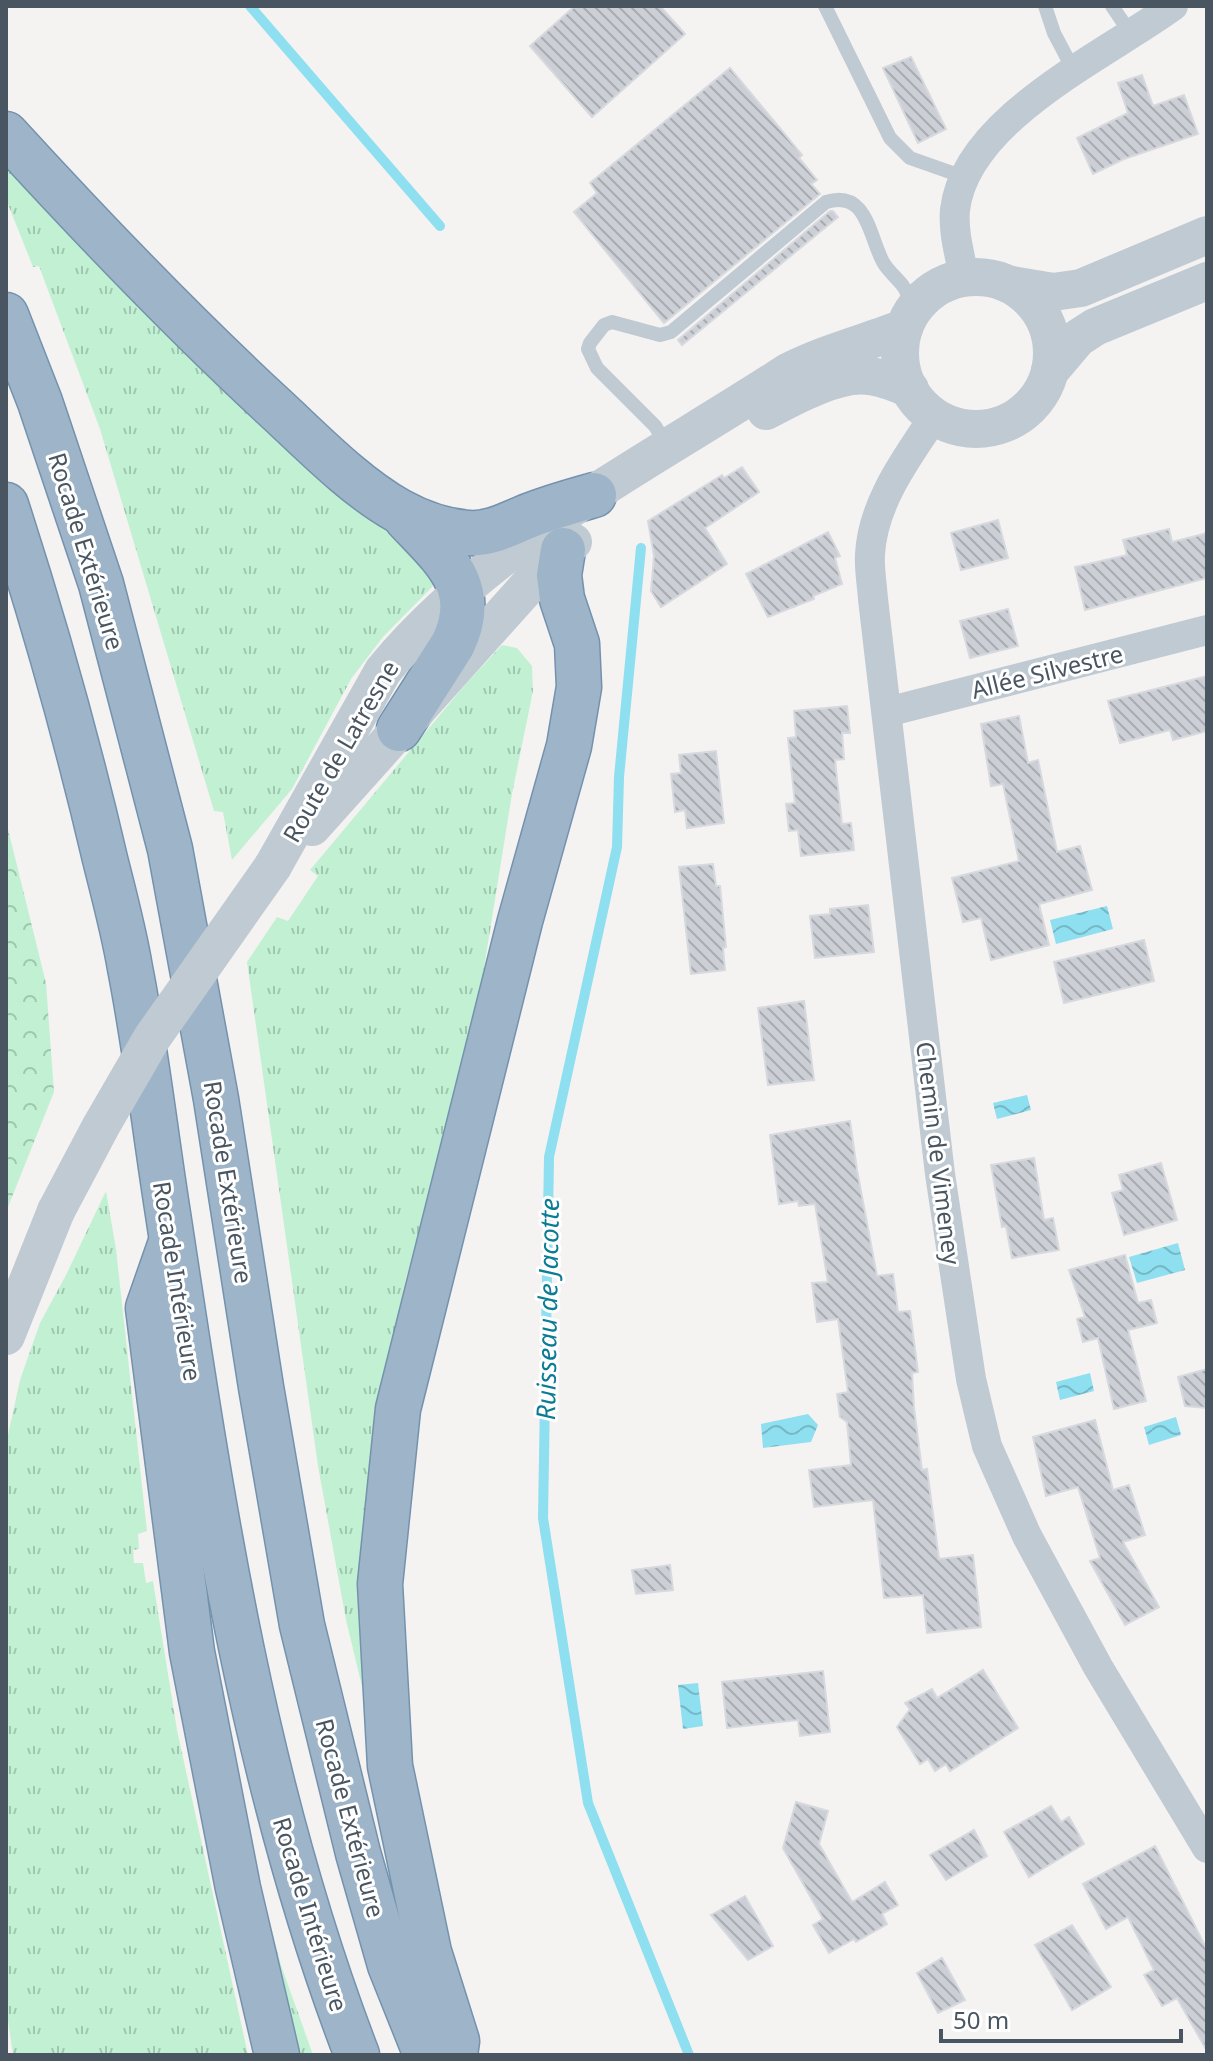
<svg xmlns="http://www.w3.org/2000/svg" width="1213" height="2061" font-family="'Noto Sans',sans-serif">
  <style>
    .grass { fill: url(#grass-tufts) }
    .forest { fill: url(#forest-crowns) }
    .water { fill: url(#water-waves) }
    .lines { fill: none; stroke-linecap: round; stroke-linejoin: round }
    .stream { stroke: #8edfef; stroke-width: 10 }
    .building { fill: url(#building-back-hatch); stroke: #d6d9de; stroke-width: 2 }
    .trunk-casing { stroke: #7492ad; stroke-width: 47 }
    .service { stroke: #c0cad2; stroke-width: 14 }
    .minor { stroke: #c0cad2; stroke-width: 30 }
    .tertiary { stroke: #c0cad2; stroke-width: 38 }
    .trunk { stroke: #9eb5c9; stroke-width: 44 }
    .tertiary-bridge { stroke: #c0cad2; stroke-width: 38 }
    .labels { text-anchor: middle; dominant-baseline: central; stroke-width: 6; stroke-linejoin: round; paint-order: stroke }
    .street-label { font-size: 24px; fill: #495661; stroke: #fff }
    .water-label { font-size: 26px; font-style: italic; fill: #0a7c93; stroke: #fff }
  </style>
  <defs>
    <pattern id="grass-tufts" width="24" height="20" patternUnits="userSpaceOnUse" patternTransform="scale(2)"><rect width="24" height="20" fill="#c1f1d2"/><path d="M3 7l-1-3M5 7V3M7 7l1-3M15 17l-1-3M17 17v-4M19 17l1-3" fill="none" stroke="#9fc6ae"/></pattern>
    <pattern id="forest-crowns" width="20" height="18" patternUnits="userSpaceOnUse" patternTransform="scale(2)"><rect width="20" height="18" fill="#c1f1d2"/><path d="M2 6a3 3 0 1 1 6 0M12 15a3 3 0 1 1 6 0" fill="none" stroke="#9fc6ae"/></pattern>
    <pattern id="water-waves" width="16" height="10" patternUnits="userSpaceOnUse" patternTransform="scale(2)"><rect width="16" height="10" fill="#8edfef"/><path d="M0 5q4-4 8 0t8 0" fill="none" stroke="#76b8c5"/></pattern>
    <pattern id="building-back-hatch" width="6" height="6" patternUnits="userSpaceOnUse" patternTransform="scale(2)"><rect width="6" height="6" fill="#cccfd5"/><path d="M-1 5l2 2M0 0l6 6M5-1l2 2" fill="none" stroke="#a8abb0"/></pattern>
  </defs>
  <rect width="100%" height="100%" fill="#f5f2f2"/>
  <g class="grass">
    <path d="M 6,163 L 416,548 L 436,583 L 383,637 L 351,679 L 292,789 L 232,860 L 223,812 L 214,811 L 100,429 L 39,266 L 33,267 L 6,199 Z"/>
    <path d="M 502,645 L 517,648 L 532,666 L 533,691 L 512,794 L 472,1042 L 406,1279 L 380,1404 L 364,1526 L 361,1609 L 366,1703 L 346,1620 L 318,1466 L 247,962 L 277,917 L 288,921 L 318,876 L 310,870 L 465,685 Z"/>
    <path d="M 106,1191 L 116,1249 L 147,1531 L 138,1534 L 139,1549 L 133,1550 L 134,1563 L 143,1563 L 146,1583 L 153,1581 L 177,1730 L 248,2055 L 13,2055 L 6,2006 L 6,1444 L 20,1380 L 40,1323 L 66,1275 Z"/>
    <path d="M 263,1896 L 281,1965 L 313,2055 L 292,2055 L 253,1898 Z"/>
  </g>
  <path class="forest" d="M 6,821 L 46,983 L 54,1092 L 6,1212 Z"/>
  <g class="water">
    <path d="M 1107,906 L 1113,929 L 1056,944 L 1050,920 Z"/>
    <path d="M 1027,1095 L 1031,1110 L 997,1119 L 993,1103 Z"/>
    <path d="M 1178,1243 L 1185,1270 L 1137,1283 L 1129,1257 Z"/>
    <path d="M 1090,1373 L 1094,1391 L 1060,1400 L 1056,1382 Z"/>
    <path d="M 808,1414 L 818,1425 L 811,1442 L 763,1448 L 761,1424 Z"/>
    <path d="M 1176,1417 L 1181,1435 L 1149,1445 L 1144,1427 Z"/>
    <path d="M 698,1683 L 703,1726 L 683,1729 L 678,1685 Z"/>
  </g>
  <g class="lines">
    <g class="stream">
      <path d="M 250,6 L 440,226"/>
      <path d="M 641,548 L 619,777 L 617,847 L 549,1157 L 543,1518 L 588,1803 L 689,2055"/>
    </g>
  </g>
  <g class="building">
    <path d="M 575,6 L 660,6 L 685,34 L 592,117 L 530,46 Z"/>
    <path d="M 911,57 L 946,129 L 918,143 L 883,68 Z"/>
    <path d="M 730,68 L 802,155 L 799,158 L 817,180 L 811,184 L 820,194 L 664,323 L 574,212 L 597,193 L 590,183 Z"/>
    <path d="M 1142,75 L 1153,106 L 1184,95 L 1198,134 L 1124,159 L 1093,174 L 1077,138 L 1128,113 L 1118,83 Z"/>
    <path d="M 830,211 L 833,211 L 838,217 L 682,345 L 678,340 Z"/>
    <path d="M 742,467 L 759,492 L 705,528 L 727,564 L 661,607 L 651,591 L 654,556 L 648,521 L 722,475 L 724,478 Z"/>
    <path d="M 998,520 L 1008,558 L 961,570 L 951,533 Z"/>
    <path d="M 1169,529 L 1172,542 L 1207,533 L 1207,578 L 1085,610 L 1075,567 L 1127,555 L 1123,540 Z"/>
    <path d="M 828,532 L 840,556 L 835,558 L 842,584 L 813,596 L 814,599 L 768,617 L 746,574 Z"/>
    <path d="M 1008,609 L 1018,646 L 970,658 L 960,621 Z"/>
    <path d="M 1207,676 L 1207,731 L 1173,740 L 1170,730 L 1120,743 L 1108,701 Z"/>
    <path d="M 847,706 L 850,733 L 842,733 L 844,759 L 835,760 L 842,824 L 851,823 L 854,850 L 801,856 L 798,830 L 789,831 L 786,804 L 795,803 L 788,738 L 796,737 L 794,711 Z"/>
    <path d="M 1019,716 L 1028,763 L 1038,760 L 1057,852 L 1080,846 L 1092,890 L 1039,904 L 1049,945 L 991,960 L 981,918 L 963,922 L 952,878 L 1019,861 L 1003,784 L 991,786 L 981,724 Z"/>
    <path d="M 716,751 L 724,823 L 687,828 L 685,810 L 675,812 L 671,774 L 681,773 L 679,755 Z"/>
    <path d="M 713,864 L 716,886 L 720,886 L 726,947 L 723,948 L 725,970 L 691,974 L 679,867 Z"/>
    <path d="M 868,905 L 874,952 L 815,958 L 810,916 L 830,914 L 830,909 Z"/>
    <path d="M 1144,940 L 1154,981 L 1064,1003 L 1054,962 Z"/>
    <path d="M 804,1001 L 814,1080 L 768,1085 L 758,1008 Z"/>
    <path d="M 850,1121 L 857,1170 L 877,1276 L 893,1274 L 898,1312 L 910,1311 L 918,1372 L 912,1373 L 914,1408 L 922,1470 L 927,1469 L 939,1559 L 973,1555 L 981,1627 L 927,1633 L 923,1595 L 884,1598 L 873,1500 L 814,1507 L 809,1470 L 851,1465 L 847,1422 L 840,1417 L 837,1394 L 848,1392 L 838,1319 L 817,1322 L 812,1283 L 828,1282 L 815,1204 L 799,1206 L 798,1201 L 779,1204 L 770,1135 Z"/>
    <path d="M 1034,1158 L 1044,1220 L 1053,1218 L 1059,1250 L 1012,1258 L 1006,1226 L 1002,1227 L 991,1165 Z"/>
    <path d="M 1161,1163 L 1177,1220 L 1124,1235 L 1112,1193 L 1123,1190 L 1119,1175 Z"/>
    <path d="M 1125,1255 L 1138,1303 L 1151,1300 L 1157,1323 L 1128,1330 L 1146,1401 L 1114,1409 L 1098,1338 L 1083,1342 L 1077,1319 L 1085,1317 L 1069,1270 Z"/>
    <path d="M 1207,1369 L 1207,1408 L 1185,1406 L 1178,1377 Z"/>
    <path d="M 1095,1420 L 1113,1490 L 1129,1485 L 1145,1535 L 1123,1542 L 1159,1607 L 1125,1625 L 1090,1561 L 1100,1558 L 1078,1487 L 1046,1496 L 1033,1437 Z"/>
    <path d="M 670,1565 L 673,1590 L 636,1594 L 632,1570 Z"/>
    <path d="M 983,1670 L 1018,1728 L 950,1771 L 946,1764 L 935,1771 L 928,1759 L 920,1764 L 897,1727 L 910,1709 L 905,1703 L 932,1689 L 937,1698 Z"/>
    <path d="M 823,1671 L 830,1732 L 800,1736 L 798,1720 L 727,1728 L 722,1682 Z"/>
    <path d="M 796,1802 L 828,1811 L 819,1844 L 852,1902 L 885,1882 L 898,1905 L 882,1914 L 887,1924 L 856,1942 L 854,1939 L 829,1953 L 813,1925 L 823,1919 L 783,1848 Z"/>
    <path d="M 1051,1806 L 1061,1822 L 1069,1817 L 1084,1844 L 1029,1877 L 1004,1832 Z"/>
    <path d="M 974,1830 L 987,1856 L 946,1880 L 930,1855 Z"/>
    <path d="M 1155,1846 L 1207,1950 L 1207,2051 L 1177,1998 L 1162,2006 L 1144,1975 L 1154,1970 L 1128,1917 L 1106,1929 L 1083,1884 Z"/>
    <path d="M 745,1896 L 773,1946 L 748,1960 L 711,1915 Z"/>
    <path d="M 1072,1925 L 1111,1987 L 1072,2010 L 1035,1945 Z"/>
    <path d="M 942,1958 L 965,2000 L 938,2013 L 917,1973 Z"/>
  </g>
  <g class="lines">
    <g class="trunk-casing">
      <g id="trunk">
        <path d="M 6,134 C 92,228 180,320 273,406 C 311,441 354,486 399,511 C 419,522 445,531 468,533 C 491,535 510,523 531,515 C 551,507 573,501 594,495"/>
        <path d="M 6,315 L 40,402 L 101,584 L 170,849 L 216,1099 L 261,1387 L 302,1625 L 358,1853 L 390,1965 L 426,2055"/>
        <path d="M 6,505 C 44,622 77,739 105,859 C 114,895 124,932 130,968 C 146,1049 155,1132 168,1214 C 211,1498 253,1785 357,2055"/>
        <path d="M 399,729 L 453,644 C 481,586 442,557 406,518"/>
        <path d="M 170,1245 L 148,1308 L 192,1652 L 238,1888 L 277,2055"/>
        <path d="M 455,2055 L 457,2041 L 429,1952 L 390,1766 L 380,1584 L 398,1409 L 520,921 L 569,746 L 579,687 L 577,644 L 562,599 L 559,575 L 563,550"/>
      </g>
    </g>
    <g class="service">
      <path d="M 825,6 L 890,138 L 910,158 L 964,177"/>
      <path d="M 1045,6 L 1054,33 L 1074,71"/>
      <path d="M 1112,6 L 1131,34"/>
      <path d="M 668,447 L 655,426 L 597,368 L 588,349 L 590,343 L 604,325 L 612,322 L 660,335 L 671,332 L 826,202 C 867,189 869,236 883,262 C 888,271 897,278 903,286 C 908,293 910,301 913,309"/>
    </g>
    <g class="minor">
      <path d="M 964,277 C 960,255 953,233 955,210 C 965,119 1106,55 1173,6"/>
      <path d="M 934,417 C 907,458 873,502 870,554 C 869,568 872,584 873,599 L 940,1174 L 971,1379 L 987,1446 L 1027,1536 L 1098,1667 L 1207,1848"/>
      <path d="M 887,712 L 1207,630"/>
    </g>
    <g class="tertiary">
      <circle cx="976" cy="353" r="76"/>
      <path d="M 1012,285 L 1053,292 L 1081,288 L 1207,235"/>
      <path d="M 1050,371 L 1078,338 L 1095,327 L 1207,281"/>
      <path d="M 766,411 C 792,397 838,372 868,376 C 883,377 896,383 910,389"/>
      <path d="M 312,827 L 546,566 L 573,542"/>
      <path d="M 273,866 L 383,671 C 488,543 650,462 788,372 C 825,353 865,343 904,328"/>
      <path d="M 6,1336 L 56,1211"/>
    </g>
    <use href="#trunk" class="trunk"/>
    <path class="tertiary-bridge" d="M 56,1211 L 101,1126 L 152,1038 L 273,866"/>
  </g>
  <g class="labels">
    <g class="street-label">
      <text transform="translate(87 551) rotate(73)">Rocade Extérieure</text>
      <text transform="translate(1047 671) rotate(-14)">Allée Silvestre</text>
      <text transform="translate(340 751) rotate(-60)">Route de Latresne</text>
      <text transform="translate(939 1153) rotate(83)">Chemin de Vimeney</text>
      <text transform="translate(229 1182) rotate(81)">Rocade Extérieure</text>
      <text transform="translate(178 1281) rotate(81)">Rocade Intérieure</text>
      <text transform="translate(351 1818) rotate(75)">Rocade Extérieure</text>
      <text transform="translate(311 1914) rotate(73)">Rocade Intérieure</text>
    </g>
    <g class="water-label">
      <text transform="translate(547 1309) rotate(-89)">Ruisseau de Jacotte</text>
    </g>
  </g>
  <rect width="1213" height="2061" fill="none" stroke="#495661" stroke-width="16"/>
  <path d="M941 2029v12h240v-12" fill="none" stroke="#495661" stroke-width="4"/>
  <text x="953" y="2029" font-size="24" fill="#495661" stroke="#ffffff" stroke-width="6" paint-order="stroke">50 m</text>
</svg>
